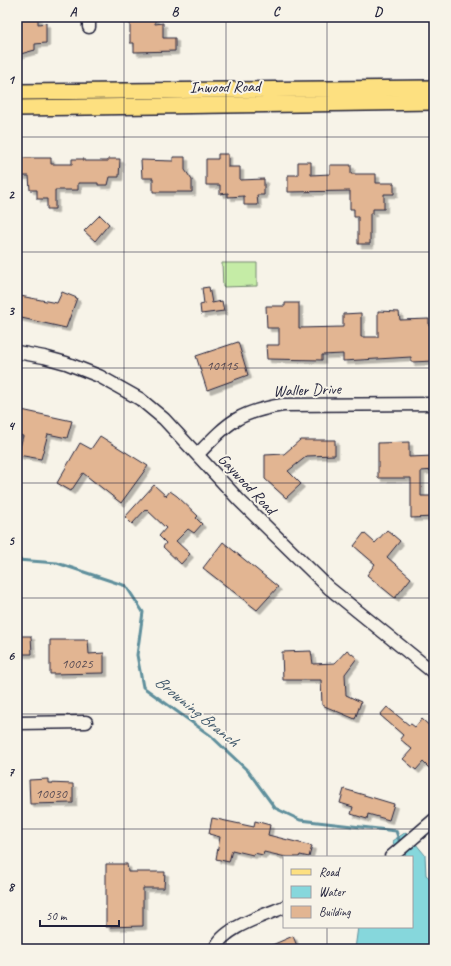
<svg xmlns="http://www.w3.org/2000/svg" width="451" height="966" font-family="Caveat,sans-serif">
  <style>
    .green { fill: #c5eca6; stroke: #748770 }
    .water { fill: #86d7dc; stroke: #5e8f9c }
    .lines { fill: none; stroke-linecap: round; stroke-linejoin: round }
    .stream { stroke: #5e8f9c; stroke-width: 3 }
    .building { fill: #e2b592; stroke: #22223b; filter: url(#shadow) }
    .minor-casing { stroke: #22223b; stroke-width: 15 }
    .major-casing { stroke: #22223b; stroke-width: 18 }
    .minor { stroke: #f7f3e8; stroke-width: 12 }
    .major { stroke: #fde080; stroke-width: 15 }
    .grid { fill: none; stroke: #22223b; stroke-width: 1; stroke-opacity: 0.55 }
    .labels { text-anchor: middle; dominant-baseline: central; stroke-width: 4; stroke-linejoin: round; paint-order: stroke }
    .number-label { font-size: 14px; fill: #524751 }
    .street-label { font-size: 16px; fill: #22223b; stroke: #f7f3e8 }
    .water-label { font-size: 17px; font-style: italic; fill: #40586b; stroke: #f7f3e8 }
    .neatline { fill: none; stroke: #22223b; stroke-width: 1.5 }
    .grid-label { font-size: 13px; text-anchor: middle; font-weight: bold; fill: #22223b }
  </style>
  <defs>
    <filter id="shadow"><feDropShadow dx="3.5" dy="3.5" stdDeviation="0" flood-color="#0004"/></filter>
  </defs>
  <rect width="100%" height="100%" fill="#f7f3e8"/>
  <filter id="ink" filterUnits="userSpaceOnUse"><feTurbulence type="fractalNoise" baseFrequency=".025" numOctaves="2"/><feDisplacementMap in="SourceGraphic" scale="8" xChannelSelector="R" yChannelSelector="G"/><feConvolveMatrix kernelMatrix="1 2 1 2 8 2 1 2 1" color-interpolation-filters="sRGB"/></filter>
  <g filter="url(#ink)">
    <path class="green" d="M 222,263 L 257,263 L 257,286 L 223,287 Z"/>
    <path class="water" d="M 406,832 L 425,855 L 426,875 L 434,882 L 434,949 L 355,949 L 358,927 L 412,927 L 412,857 L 397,857 L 393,841 Z"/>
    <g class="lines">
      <path class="stream" d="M 17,560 L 57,563 L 126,586 L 143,612 L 137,655 L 143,687 L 211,736 L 248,771 L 275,808 L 300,820 L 396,831 L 399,840"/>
    </g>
    <g class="building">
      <path d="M 17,17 L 38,17 L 38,24 L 46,23 L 46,43 L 35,44 L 35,50 L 17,55 Z"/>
      <path d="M 130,17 L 155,17 L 155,24 L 163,23 L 163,38 L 175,38 L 175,51 L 134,52 L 134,43 L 130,43 Z"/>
      <path d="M 218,154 L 228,154 L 228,167 L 240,167 L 240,180 L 264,179 L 264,195 L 257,195 L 258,205 L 244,205 L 244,196 L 228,197 L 228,193 L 220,194 L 220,185 L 206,185 L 206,159 L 218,159 Z"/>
      <path d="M 173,157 L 185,157 L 185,170 L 192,180 L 192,192 L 153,192 L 153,178 L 142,178 L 141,160 L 173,161 Z"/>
      <path d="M 17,158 L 51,158 L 51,164 L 72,164 L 72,159 L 84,159 L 84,161 L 108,161 L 108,159 L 120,159 L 119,177 L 110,177 L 108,185 L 98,185 L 98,183 L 78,183 L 78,190 L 55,190 L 55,209 L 47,209 L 47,199 L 37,199 L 37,190 L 30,190 L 29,176 L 17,176 Z"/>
      <path d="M 298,162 L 311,162 L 311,175 L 330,174 L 330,165 L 351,165 L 351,174 L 376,174 L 376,183 L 394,183 L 394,194 L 384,194 L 384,209 L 373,209 L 373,213 L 370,213 L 370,244 L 358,244 L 358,217 L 354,217 L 354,209 L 350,209 L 350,191 L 288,192 L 288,175 L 298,175 Z"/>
      <path d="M 100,215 L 109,224 L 95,241 L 84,231 Z"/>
      <path d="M 209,287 L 212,303 L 222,301 L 224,311 L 201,314 L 200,305 L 204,304 L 202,288 Z"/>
      <path d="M 62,292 L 77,298 L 66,328 L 17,317 L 20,296 L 57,303 Z"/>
      <path d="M 285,303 L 299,303 L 299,328 L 343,327 L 343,314 L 361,313 L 361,337 L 378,337 L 378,311 L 399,312 L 400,320 L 429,319 L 429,326 L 434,326 L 434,361 L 411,362 L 411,357 L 343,361 L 343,354 L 322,355 L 322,360 L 267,359 L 266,345 L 279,345 L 279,328 L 267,328 L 266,306 L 285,306 Z"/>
      <path d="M 238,342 L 248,375 L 207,390 L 196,356 Z"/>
      <path d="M 17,409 L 72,421 L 67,438 L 48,434 L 41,459 L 18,455 L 23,436 L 17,435 Z"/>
      <path d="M 100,436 L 148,466 L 121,503 L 83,473 L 71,491 L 57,483 L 80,443 L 91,449 Z"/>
      <path d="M 300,440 L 335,440 L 335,455 L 307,456 L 288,471 L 301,484 L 286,498 L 265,479 L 265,455 L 284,454 Z"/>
      <path d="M 409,442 L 409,457 L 434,456 L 434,470 L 421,471 L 421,496 L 434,496 L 434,517 L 411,518 L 411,478 L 378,478 L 378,443 Z"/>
      <path d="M 154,485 L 166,496 L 170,491 L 177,496 L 198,516 L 196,518 L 202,524 L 194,533 L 188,529 L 176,541 L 190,554 L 181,564 L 163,547 L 166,543 L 159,536 L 166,528 L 146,509 L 132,524 L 125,517 Z"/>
      <path d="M 387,530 L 400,541 L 387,557 L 411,578 L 395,598 L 367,575 L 375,564 L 354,546 L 364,533 L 375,543 Z"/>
      <path d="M 223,542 L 278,587 L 257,610 L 203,568 Z"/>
      <path d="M 17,636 L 31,636 L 32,654 L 17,654 Z"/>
      <path d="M 50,640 L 88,640 L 89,654 L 104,653 L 104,673 L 50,674 Z"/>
      <path d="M 347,650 L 357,658 L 345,674 L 346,695 L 361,702 L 355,719 L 322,705 L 321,680 L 283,680 L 282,652 L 311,651 L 313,664 L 335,663 Z"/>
      <path d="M 387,707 L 409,725 L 411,724 L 415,727 L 422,719 L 434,730 L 434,764 L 430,769 L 423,762 L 416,770 L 403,759 L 412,749 L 400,739 L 403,735 L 380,715 Z"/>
      <path d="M 48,779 L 48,783 L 73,784 L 73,803 L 30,804 L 29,780 Z"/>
      <path d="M 344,789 L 394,804 L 389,820 L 368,814 L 367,819 L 351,814 L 353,807 L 340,803 Z"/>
      <path d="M 212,818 L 254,827 L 255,821 L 270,825 L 268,835 L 312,846 L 309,857 L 300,855 L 299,857 L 286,857 L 264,852 L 263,855 L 254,853 L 253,855 L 232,850 L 229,862 L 216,859 L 220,837 L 209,834 Z"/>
      <path d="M 106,864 L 127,864 L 128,872 L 165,872 L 164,888 L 143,888 L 143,926 L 106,927 Z"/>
      <path d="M 293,936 L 297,946 L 291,949 L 263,949 Z"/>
    </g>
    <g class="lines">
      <g class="minor-casing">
        <g id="minor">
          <path d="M 89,27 L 89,17"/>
          <path d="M 17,352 L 44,357 L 66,363 L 99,376 L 140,399 L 164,419 L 239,500 L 329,588 L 434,673"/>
          <path d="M 198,454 C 229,422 238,412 283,405 L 434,404"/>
          <path d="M 17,723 L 86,722"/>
          <path d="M 391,857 L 434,820"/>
          <path d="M 215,949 C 223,927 264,916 284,907"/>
        </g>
      </g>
      <g class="major-casing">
        <g id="major">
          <path d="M 17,92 L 434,88"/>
          <path d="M 17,108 L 434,102"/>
        </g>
      </g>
      <use href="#minor" class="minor"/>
      <use href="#major" class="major"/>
    </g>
  </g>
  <path class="grid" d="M 124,17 L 124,949M 226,17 L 226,949M 327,17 L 327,857M 17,137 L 434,137M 17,252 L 434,252M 17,368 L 434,368M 17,483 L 434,483M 17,598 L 434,598M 17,714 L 434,714M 17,829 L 434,829M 327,927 L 327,949"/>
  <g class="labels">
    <g class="number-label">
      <text x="222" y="365">10115</text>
      <text x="77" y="663">10025</text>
      <text x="51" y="793">10030</text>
    </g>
    <g class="street-label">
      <text transform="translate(225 87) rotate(-1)">Inwood Road</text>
      <text transform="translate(307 390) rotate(-2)">Waller Drive</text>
      <text transform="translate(247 484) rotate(47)">Gaywood Road</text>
    </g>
    <g class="water-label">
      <text transform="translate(197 711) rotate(39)">Browning Branch</text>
    </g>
  </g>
  <rect width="451" height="966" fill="none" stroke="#f7f3e8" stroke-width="44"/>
  <rect x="283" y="856" width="130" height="72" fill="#f7f3e8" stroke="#a29fa3"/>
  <rect x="291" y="869" width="20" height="6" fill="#fde080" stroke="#a29fa3"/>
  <text x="319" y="876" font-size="12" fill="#22223b">Road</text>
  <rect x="291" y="886" width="20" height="12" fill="#86d7dc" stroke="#a29fa3"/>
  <text x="319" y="896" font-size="12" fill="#22223b">Water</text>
  <rect x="291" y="906" width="20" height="12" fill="#e2b592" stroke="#a29fa3"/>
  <text x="319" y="916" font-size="12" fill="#22223b">Building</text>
  <path d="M40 920v6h79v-6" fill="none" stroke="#22223b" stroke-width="2"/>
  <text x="46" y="920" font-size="12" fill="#22223b" stroke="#f7f3e8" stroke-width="3" paint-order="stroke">50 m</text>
  <rect x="22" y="22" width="407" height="922" class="neatline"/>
  <g class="grid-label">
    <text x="73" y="16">A</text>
    <text x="175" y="16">B</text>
    <text x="276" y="16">C</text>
    <text x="378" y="16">D</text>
    <text x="11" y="84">1</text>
    <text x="11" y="199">2</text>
    <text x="11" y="315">3</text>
    <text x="11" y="430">4</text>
    <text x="11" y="545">5</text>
    <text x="11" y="660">6</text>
    <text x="11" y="776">7</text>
    <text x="11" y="891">8</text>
  </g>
</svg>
